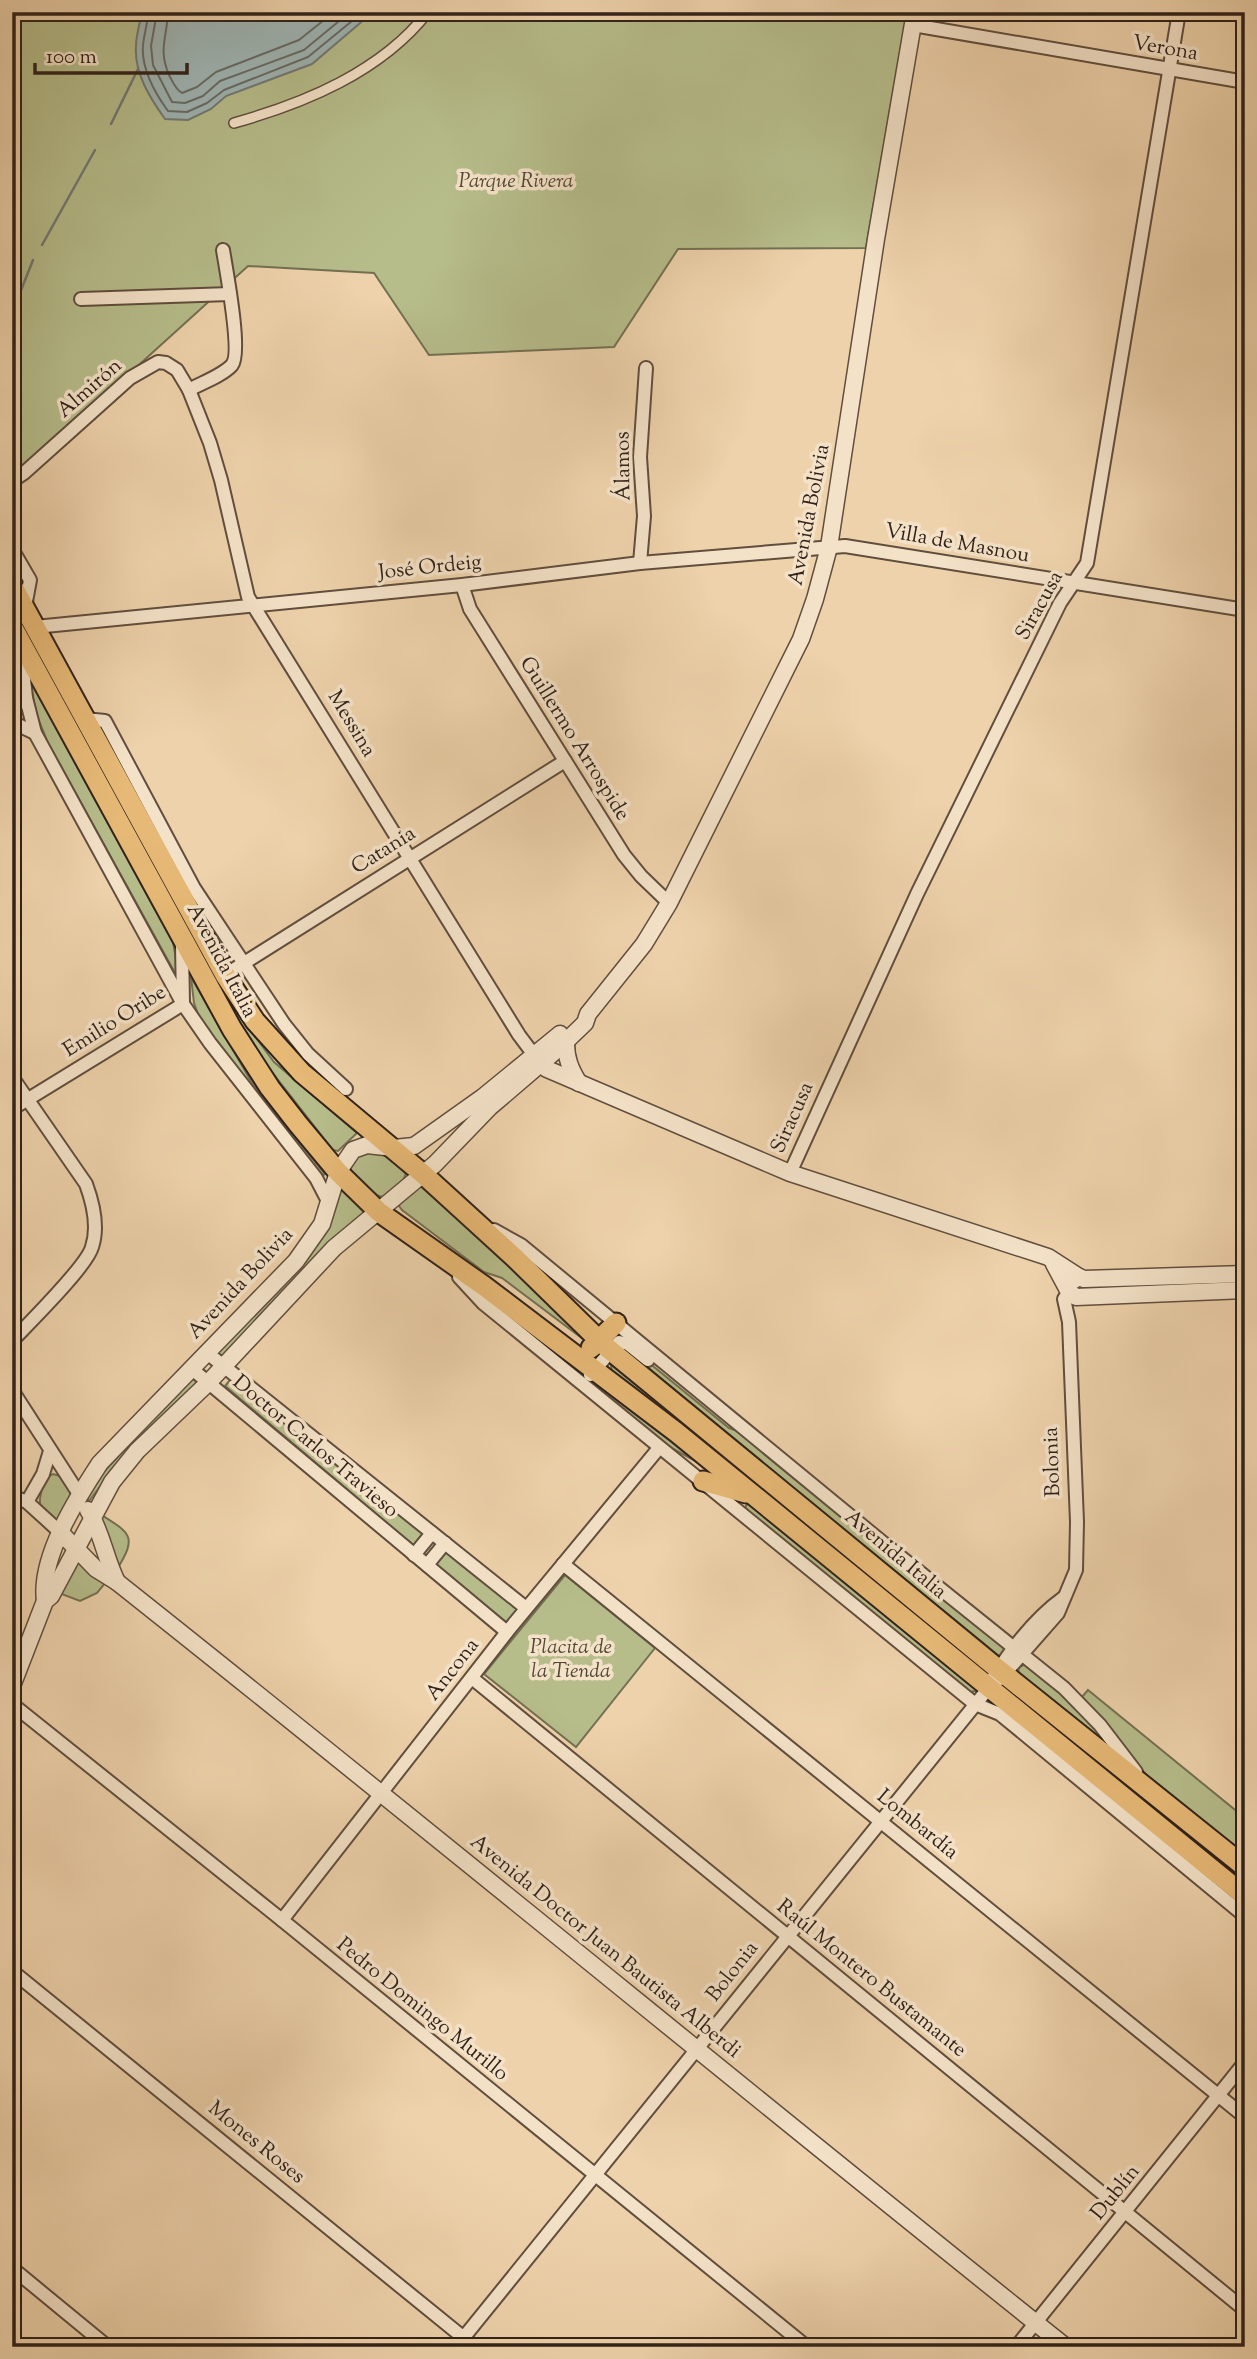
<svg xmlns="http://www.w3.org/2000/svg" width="1257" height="2359" font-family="'Sorts Mill Goudy',serif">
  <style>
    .green { fill: #b6bd8b; stroke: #747052; stroke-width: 2 }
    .water { fill: #9eb5b4; stroke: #727a76; stroke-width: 2 }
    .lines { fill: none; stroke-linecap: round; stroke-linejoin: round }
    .shore { stroke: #686c67; stroke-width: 2 }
    .stream { stroke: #727a76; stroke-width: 2.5 }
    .pedestrian-casing { stroke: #604e3e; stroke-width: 12 }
    .minor-casing { stroke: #604e3e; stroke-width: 16 }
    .tertiary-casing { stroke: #604e3e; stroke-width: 19 }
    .primary-casing { stroke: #31221a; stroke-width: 23 }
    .pedestrian { stroke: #f4e2c8; stroke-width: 9 }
    .minor { stroke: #f4e2c8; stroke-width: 12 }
    .tertiary { stroke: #f4e2c8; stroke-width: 16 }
    .primary { stroke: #e7b976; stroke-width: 19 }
    .labels { text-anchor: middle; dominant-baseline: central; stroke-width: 7; stroke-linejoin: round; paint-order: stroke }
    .street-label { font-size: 21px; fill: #31221a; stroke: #f4e2c8 }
    .park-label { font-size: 21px; font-style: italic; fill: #524936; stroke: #f4e2c8 }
  </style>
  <rect width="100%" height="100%" fill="#eed2ab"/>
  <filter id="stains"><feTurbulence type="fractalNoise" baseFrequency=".00286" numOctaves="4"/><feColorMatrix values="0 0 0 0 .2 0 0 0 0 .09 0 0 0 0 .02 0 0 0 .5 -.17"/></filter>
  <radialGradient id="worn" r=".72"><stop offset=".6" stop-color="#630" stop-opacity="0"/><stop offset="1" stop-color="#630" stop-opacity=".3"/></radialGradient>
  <g class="green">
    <path d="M 12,12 L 907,12 L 866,248 L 678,249 L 614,347 L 429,355 L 374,273 L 248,266 L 55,441 L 12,476 Z"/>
    <path d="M 12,604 L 239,1015 L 274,1062 L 357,1133 L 338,1151 L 333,1150 L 268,1067 L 235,1018 L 12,612 Z"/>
    <path d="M 30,679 L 173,942 L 180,982 L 48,743 L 36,714 Z"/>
    <path d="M 191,977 L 252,1083 L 325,1174 L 322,1176 L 223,1051 L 199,1017 L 194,1003 Z"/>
    <path d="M 381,1150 L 406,1173 L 403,1181 L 384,1197 C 371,1196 352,1177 349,1165 L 354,1155 Z"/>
    <path d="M 421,1186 L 490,1246 L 587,1337 L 587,1342 L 502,1278 L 484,1272 L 402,1210 L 399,1206 L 400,1202 Z"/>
    <path d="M 341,1189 L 366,1212 L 322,1250 L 222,1356 L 217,1354 L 218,1350 L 301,1261 Z"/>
    <path d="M 626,1344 L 729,1428 L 743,1433 L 1007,1648 L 1008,1651 L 996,1660 L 619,1346 Z"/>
    <path d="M 610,1360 L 921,1616 L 900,1606 L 612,1372 Z"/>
    <path d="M 195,1376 L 197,1383 L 133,1444 L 89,1501 L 86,1496 L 102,1474 L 191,1377 Z"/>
    <path d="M 591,1378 L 708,1468 L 668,1446 L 589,1383 Z"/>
    <path d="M 230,1380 L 426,1532 L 414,1546 L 225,1386 Z"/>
    <path d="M 53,1474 L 60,1476 L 71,1493 L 58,1521 C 34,1511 38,1498 46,1478 Z"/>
    <path d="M 748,1502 L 978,1687 L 976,1691 L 969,1692 L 747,1511 L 745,1508 Z"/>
    <path d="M 100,1514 C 130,1533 138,1536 117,1569 L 106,1538 Z"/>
    <path d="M 446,1549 L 519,1607 L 508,1622 L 505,1623 L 435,1565 Z"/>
    <path d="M 78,1563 L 82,1563 L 106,1582 L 97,1593 L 80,1601 L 59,1593 L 72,1566 Z"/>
    <path d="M 565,1575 L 655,1648 L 576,1747 L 484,1674 Z"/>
    <path d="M 1026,1664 L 1082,1709 L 1106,1741 L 1082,1728 L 1018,1674 L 1019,1667 Z"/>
    <path d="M 1003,1686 L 1071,1741 L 1089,1750 L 1245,1876 L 1245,1887 Z"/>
    <path d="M 1088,1690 L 1245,1818 L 1245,1865 L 1166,1798 L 1081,1698 Z"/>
  </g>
  <path class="water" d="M 142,12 L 373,12 L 312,64 L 226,96 L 211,109 L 188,120 L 165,119 C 150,98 134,73 136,46 C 136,35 140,23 142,12 Z"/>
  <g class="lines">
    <g class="shore">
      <path d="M 148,12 C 148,23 144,34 143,45 C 141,68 155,93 168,111 L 187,112 L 207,103 L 224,90 L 308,57 L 363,12"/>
      <path d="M 157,12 L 151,46 L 153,65 L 172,102 L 185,103 L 203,96 L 220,81 L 304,50 L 350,12"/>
      <path d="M 168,12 C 167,38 158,49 169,75 C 173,82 175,89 182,93 L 197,87 L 216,72 L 299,40 L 334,12"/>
    </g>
    <g class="stream">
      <path d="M 111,124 L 138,69"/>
      <path d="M 42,245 L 95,150"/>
      <path d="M 12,313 L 33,260"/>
    </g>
    <g class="pedestrian-casing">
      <path id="pedestrian" d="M 234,123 C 305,103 381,72 428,12"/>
    </g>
    <g class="minor-casing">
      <g id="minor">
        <path d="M 913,25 L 1245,82"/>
        <path d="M 81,299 L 230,294"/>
        <path d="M 189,390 C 201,383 222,376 232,365 C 242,353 226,269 223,250"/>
        <path d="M 12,481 L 24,473 L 130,378 L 158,362 L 166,363 L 177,370 L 189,390 L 210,443 L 221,480 L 248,597 L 519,1035 L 534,1055"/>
        <path d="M 12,549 L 30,580 L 25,607"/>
        <path d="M 640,563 L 644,516 L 640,457 L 646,368"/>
        <path d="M 462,585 L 470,609 L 624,855 L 641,876 L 669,903"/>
        <path d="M 35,627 L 462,585 L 640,563 L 845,546 L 1245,610"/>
        <path d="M 21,649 L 26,698 L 35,733 L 183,1004 L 210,1043 L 316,1178 L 328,1201"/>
        <path d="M 12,709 L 26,698"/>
        <path d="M 85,719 L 105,721 L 194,888 L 284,1024 L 308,1054 L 346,1089"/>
        <path d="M 12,722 L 35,733"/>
        <path d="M 225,975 L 565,761"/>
        <path d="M 12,1077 L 86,1184 C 93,1203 99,1226 92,1247 C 87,1266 29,1323 12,1341"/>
        <path d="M 12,1109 L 183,1004 L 182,944"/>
        <path d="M 790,1173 L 917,894 L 1060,603 L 1087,563 L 1179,12"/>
        <path d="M 494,1230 L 521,1245 L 882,1542 L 1064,1688 L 1100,1725 L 1136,1772"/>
        <path d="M 459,1277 L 483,1303 L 975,1704 L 1000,1714 L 1245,1916"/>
        <path d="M 206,1352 L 526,1608"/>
        <path d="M 192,1369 L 507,1632"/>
        <path d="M 590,1375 L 619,1342 L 628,1344 L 648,1360"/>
        <path d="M 12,1390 L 79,1494"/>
        <path d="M 12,1496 L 27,1502 L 60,1532"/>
        <path d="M 27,1502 L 43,1474 L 50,1451"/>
        <path d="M 414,1555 L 432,1533"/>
        <path d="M 563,1564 L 1245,2117"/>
        <path d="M 427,1565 L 445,1543"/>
        <path d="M 472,1678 L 1245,2310"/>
        <path d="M 1000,1679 L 1058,1613 L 1076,1570 L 1077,1522 L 1069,1322 L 1064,1299 L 1069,1292"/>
        <path d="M 12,1704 L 282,1920 L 807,2347"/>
        <path d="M 282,1920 L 507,1632 L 659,1448"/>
        <path d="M 12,1971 L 475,2347"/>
        <path d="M 12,2268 L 108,2347"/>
        <path d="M 272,2347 L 274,2345"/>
        <path d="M 456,2347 L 983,1695 C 990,1686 993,1676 1000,1667 C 1017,1642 1038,1616 1063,1598"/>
        <path d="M 1016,2347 L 1245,2062"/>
      </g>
    </g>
    <g class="tertiary-casing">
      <g id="tertiary">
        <path d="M 566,1042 C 566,1058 570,1069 579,1083"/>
        <path d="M 536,1057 L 547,1069 L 790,1173 L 1048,1257 L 1079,1277"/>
        <path d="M 1054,1264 L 1069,1292 L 1076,1297 L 1245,1290"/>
        <path d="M 1071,1282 L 1079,1277 L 1084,1279 L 1245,1274"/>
        <path d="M 88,1510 C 102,1532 105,1558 117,1582"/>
        <path d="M 60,1532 L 96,1569 L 117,1582 C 435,1834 748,2093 1066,2347"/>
        <path d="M 45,1601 C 39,1558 77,1498 100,1463 L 296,1261 L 322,1224 L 338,1172 L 353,1150 L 367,1145 L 394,1148 L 414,1146 L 483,1097 L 560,1034"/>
        <path d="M 12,1686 L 45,1601 L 51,1596 L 112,1482 L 137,1451 L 208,1383 L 334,1248 L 435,1164 L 490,1107 L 559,1048 L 585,1023 L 588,1014 L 644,944 L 669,903 L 801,639 L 815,599 L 829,547 L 876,239 L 915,12"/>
      </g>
    </g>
    <g class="primary-casing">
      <g id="primary">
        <path d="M 12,585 L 225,975 L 255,1021 L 302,1073 L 423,1174 L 515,1258 L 605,1346 L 998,1669 L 1245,1867"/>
        <path d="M 12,626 L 232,1029 L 270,1088 L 298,1124 L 338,1172 L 379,1212 L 484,1286 L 676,1432 L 1245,1896"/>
        <path d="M 591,1348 L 616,1323"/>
        <path d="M 703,1481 L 746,1493"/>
      </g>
    </g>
    <use href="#pedestrian" class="pedestrian"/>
    <use href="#minor" class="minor"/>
    <use href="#tertiary" class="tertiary"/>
    <use href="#primary" class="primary"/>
  </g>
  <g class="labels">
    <g class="street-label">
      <text transform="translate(1165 49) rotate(10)">Verona</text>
      <text transform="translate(90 389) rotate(-41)">Almirón</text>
      <text transform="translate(624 466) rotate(-91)">Álamos</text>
      <text transform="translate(810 515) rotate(-79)">Avenida Bolivia</text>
      <text transform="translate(957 544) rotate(10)">Villa de Masnou</text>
      <text transform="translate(430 568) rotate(-6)">José Ordeig</text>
      <text transform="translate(1040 606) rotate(-61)">Siracusa</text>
      <text transform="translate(351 724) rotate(59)">Messina</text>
      <text transform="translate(574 739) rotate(58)">Guillermo Arrospide</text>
      <text transform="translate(384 851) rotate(-32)">Catania</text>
      <text transform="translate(221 961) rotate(62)">Avenida Italia</text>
      <text transform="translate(115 1022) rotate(-32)">Emilio Oribe</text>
      <text transform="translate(793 1118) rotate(-66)">Siracusa</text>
      <text transform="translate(241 1284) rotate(-47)">Avenida Bolivia</text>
      <text transform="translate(315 1447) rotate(40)">Doctor Carlos Travieso</text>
      <text transform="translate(1053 1462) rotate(-92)">Bolonia</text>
      <text transform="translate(895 1555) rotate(40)">Avenida Italia</text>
      <text transform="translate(453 1670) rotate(-52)">Ancona</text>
      <text transform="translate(917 1825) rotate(39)">Lombardía</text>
      <text transform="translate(605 1947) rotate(39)">Avenida Doctor Juan Bautista Alberdi</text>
      <text transform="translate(733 1972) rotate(-52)">Bolonia</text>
      <text transform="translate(871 1979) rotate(39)">Raúl Montero Bustamante</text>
      <text transform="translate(422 2010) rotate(39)">Pedro Domingo Murillo</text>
      <text transform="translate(256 2143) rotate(39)">Mones Roses</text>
      <text transform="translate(1116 2193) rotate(-51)">Dublín</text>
    </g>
    <g class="park-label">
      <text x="516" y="182">Parque Rivera</text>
      <text x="571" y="1648">Placita de<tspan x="571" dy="24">la Tienda</tspan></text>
    </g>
  </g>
  <rect width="1257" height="2359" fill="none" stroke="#eed2ab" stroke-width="42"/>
  <rect x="14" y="14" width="1229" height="2331" fill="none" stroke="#31221a" stroke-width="3.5"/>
  <rect x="21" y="21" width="1215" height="2317" fill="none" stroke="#31221a" stroke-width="2"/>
  <path d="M35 63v10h152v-10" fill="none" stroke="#31221a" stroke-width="3.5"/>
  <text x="46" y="63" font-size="21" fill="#31221a" stroke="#f4e2c8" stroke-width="5" paint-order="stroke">100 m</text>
  <rect width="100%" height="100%" filter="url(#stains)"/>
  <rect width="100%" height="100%" fill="url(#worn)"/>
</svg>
